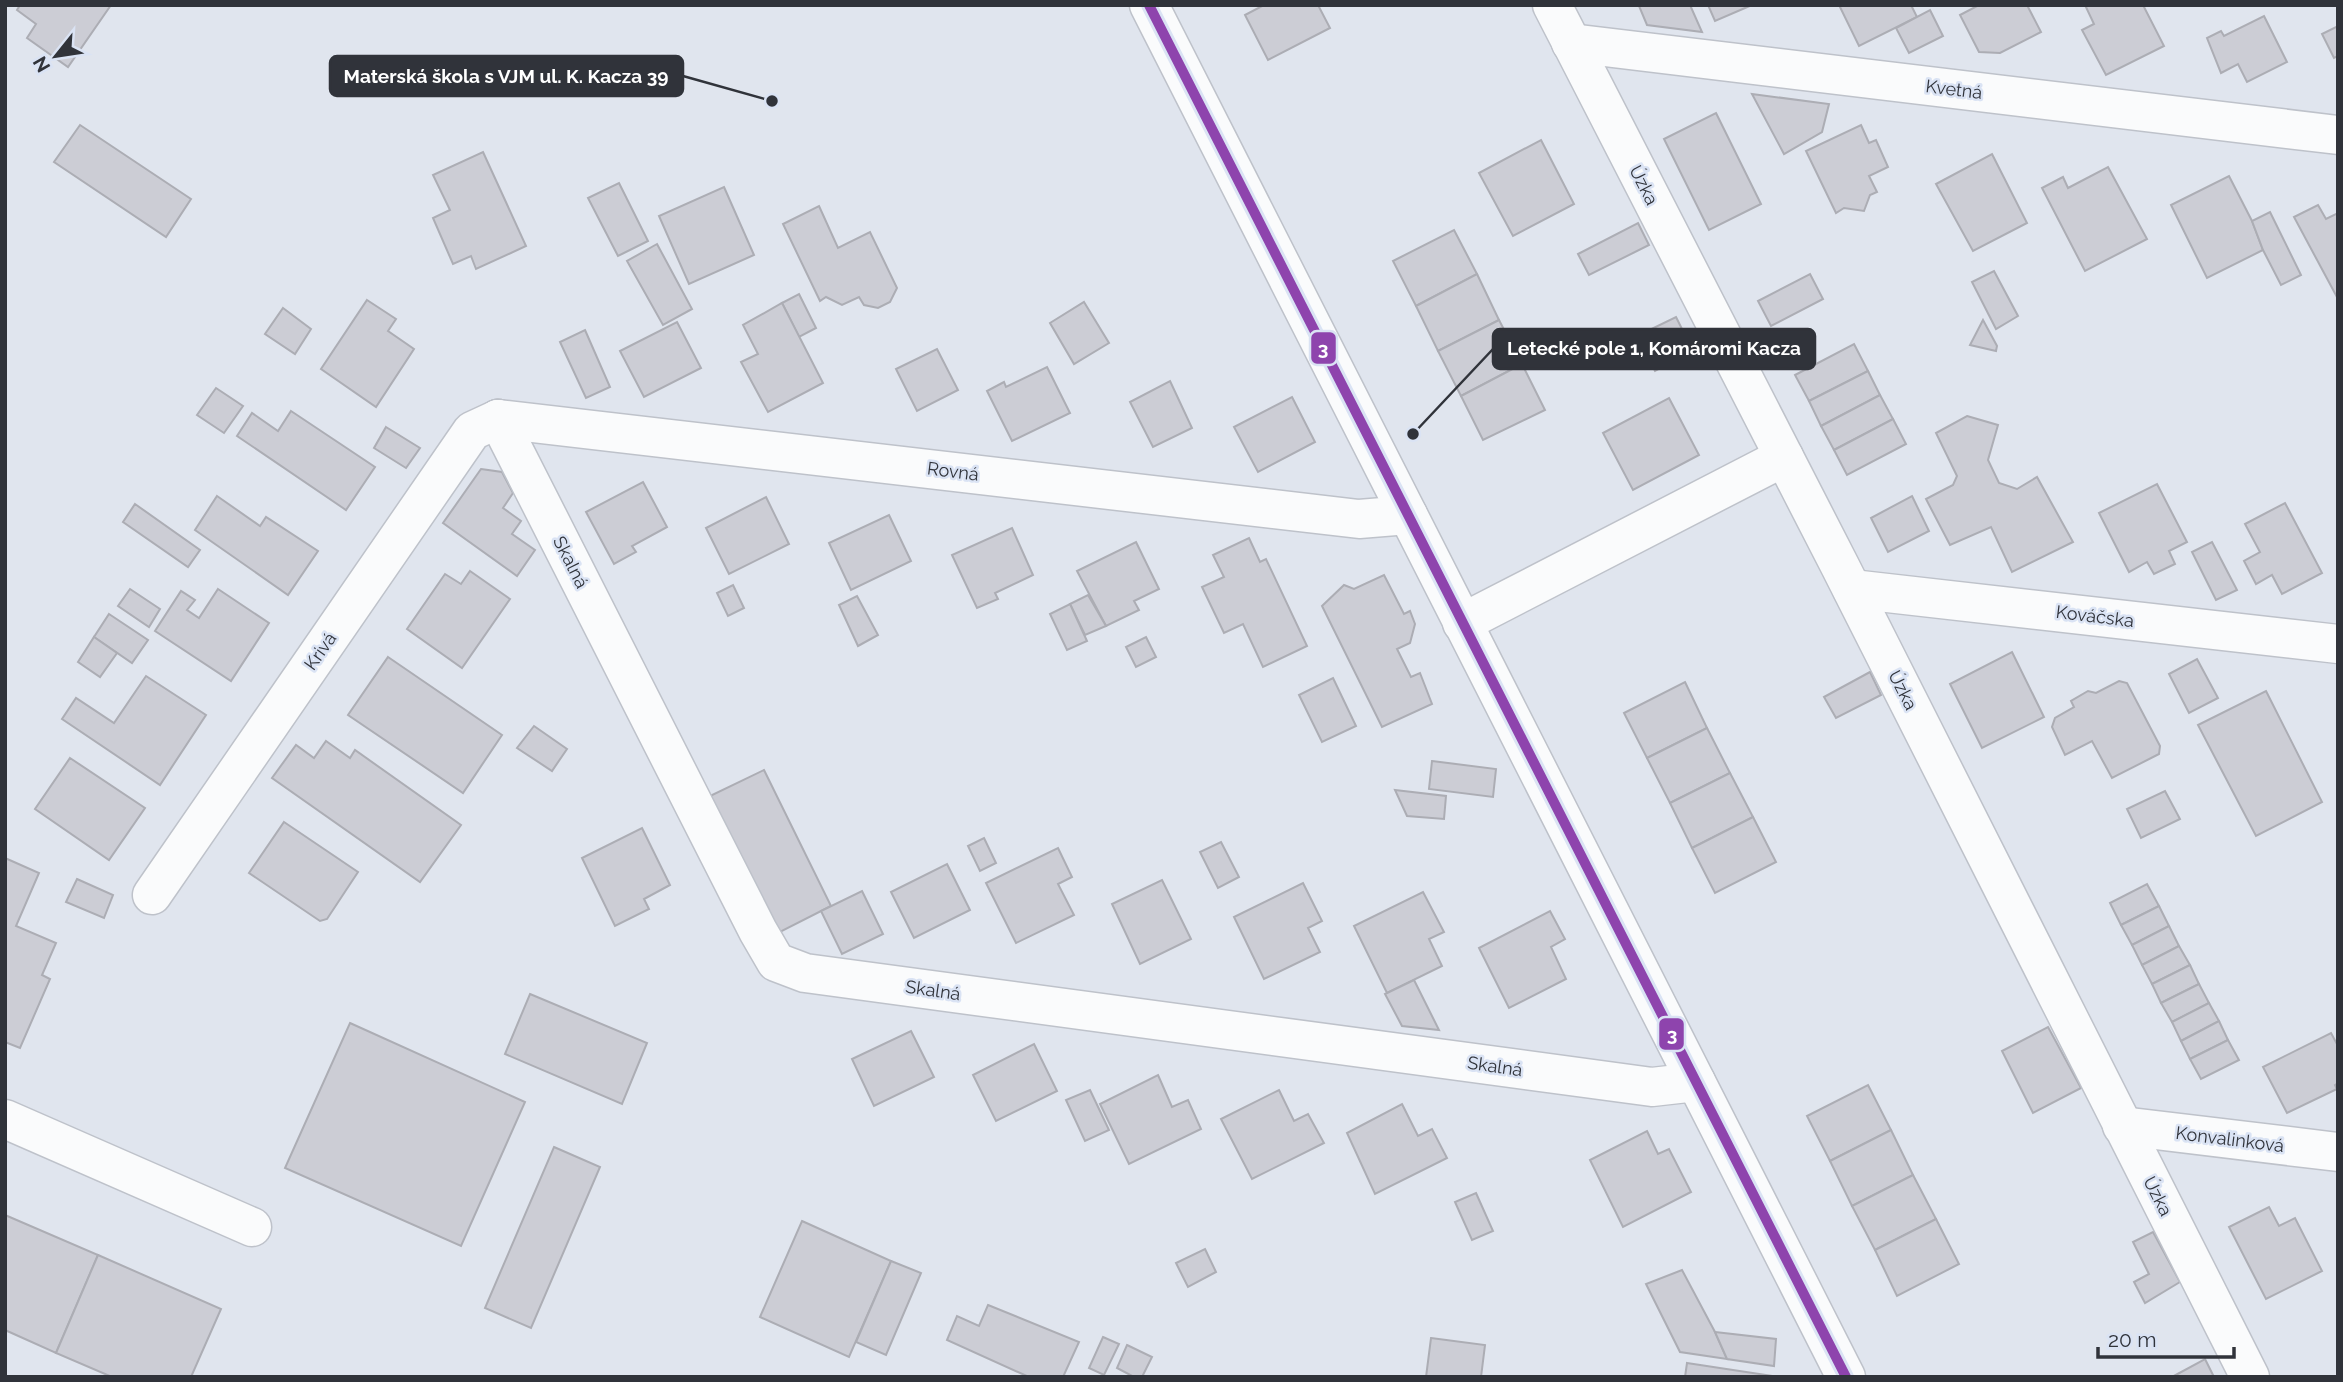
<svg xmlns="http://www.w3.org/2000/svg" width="2343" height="1382" font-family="Raleway,sans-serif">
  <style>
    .building { fill: #cccdd5; stroke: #acadb4; stroke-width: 2 }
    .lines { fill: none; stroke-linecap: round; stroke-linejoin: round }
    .minor-casing { stroke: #bec2ca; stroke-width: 41 }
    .minor { stroke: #fafbfc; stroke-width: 38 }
    .bus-1-casing { stroke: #dae3f4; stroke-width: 16 }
    .bus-1 { stroke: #8e44ad; stroke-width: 10 }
    .labels { text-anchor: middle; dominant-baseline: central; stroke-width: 5; stroke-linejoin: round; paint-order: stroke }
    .street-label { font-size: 18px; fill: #30333a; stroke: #dae3f4 }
    .leader { fill: none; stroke: #30333a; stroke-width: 2.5 }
    .callout-dot { fill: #30333a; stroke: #dae3f4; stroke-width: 2.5 }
    .callout { fill: #30333a; stroke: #30333a; stroke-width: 2.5 }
    .callout-label { font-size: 19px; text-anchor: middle; font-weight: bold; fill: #fff }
    .line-badge { stroke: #dae3f4; stroke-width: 2.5 }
    .badge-label { font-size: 19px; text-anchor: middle; font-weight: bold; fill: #fff }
  </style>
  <rect width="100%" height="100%" fill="#e0e5ee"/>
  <g class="building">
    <path d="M 20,5 L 111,5 L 68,67 L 27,38 L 36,24 L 17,10 Z"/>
    <path d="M 1264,5 L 1318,5 L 1330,28 L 1268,60 L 1245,15 Z"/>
    <path d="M 1690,5 L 1702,32 L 1647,25 L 1639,6 Z"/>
    <path d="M 1708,5 L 1752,5 L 1715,21 Z"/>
    <path d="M 1839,5 L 1911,5 L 1917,17 L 1859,46 Z"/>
    <path d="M 1979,5 L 2027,5 L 2041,32 L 2000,53 L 1979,52 L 1960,15 Z"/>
    <path d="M 2085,5 L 2143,5 L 2164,46 L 2106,75 L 2082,30 L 2094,24 Z"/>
    <path d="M 1930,10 L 1943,36 L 1909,53 L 1896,28 Z"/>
    <path d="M 2264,16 L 2287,62 L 2247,82 L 2238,64 L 2221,73 L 2207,38 L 2221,31 L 2224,36 Z"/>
    <path d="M 2338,26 L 2338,56 L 2334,58 L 2322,34 Z"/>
    <path d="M 1752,94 L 1829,104 L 1822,132 L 1784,154 Z"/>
    <path d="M 1716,113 L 1761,204 L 1709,230 L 1664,139 Z"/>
    <path d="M 80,125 L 191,199 L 166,237 L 54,162 Z"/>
    <path d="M 1861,125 L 1869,143 L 1876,140 L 1888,167 L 1869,176 L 1877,192 L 1870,195 L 1864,211 L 1844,208 L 1836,213 L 1806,151 Z"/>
    <path d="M 1541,140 L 1574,204 L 1513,236 L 1479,173 Z"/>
    <path d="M 483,152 L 526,246 L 476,269 L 471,256 L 453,264 L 433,218 L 450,210 L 433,175 Z"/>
    <path d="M 1992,154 L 2027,223 L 1973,251 L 1936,184 Z"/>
    <path d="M 2108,167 L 2147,239 L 2085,271 L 2042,188 L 2063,177 L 2068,188 Z"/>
    <path d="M 2229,176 L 2252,221 L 2263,250 L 2207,278 L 2171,205 Z"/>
    <path d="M 619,183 L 648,241 L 618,256 L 588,198 Z"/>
    <path d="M 724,187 L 754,255 L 689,284 L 659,216 Z"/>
    <path d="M 2318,205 L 2326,219 L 2338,213 L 2338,299 L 2294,217 Z"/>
    <path d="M 819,206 L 838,248 L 870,232 L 897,288 L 890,302 L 878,308 L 864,305 L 859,297 L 842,305 L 826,297 L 820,301 L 783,224 Z"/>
    <path d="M 2270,212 L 2301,275 L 2281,285 L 2263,250 L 2252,221 Z"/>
    <path d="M 1638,223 L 1649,245 L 1589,275 L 1578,254 Z"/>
    <path d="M 1454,230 L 1477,274 L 1416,306 L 1393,261 Z"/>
    <path d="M 657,244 L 692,309 L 663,325 L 627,261 Z"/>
    <path d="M 1994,271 L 2018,316 L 1996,329 L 1972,282 Z"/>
    <path d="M 1477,274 L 1499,320 L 1438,351 L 1416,306 Z"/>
    <path d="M 1810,274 L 1823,299 L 1771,326 L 1758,301 Z"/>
    <path d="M 799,294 L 816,328 L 799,337 L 782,303 Z"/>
    <path d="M 367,300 L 396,319 L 388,331 L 414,349 L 376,407 L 321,369 Z"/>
    <path d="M 1084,302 L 1109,343 L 1074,364 L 1050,323 Z"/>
    <path d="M 782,303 L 823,383 L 768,412 L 741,362 L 758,354 L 743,325 Z"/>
    <path d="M 283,308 L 311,329 L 295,354 L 265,334 Z"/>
    <path d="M 1676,317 L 1693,351 L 1655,371 L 1637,336 Z"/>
    <path d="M 1499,320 L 1522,364 L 1461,396 L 1438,351 Z"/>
    <path d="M 1983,320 L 1997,346 L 1996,351 L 1970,345 Z"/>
    <path d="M 677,322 L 701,368 L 644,397 L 620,351 Z"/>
    <path d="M 585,330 L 610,387 L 586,398 L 560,342 Z"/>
    <path d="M 1854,344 L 1868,371 L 1809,401 L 1795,375 Z"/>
    <path d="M 937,349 L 958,390 L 917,411 L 896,369 Z"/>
    <path d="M 1522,364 L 1545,410 L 1483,440 L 1461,396 Z"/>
    <path d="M 1047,367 L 1070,413 L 1012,441 L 987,391 L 1004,382 L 1006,387 Z"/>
    <path d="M 1868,371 L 1880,395 L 1821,426 L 1809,401 Z"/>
    <path d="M 1170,381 L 1192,428 L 1153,447 L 1130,402 Z"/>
    <path d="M 216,388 L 243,406 L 224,433 L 197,415 Z"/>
    <path d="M 1880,395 L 1893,419 L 1834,450 L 1821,426 Z"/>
    <path d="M 1292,397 L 1315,442 L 1258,472 L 1234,427 Z"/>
    <path d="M 1669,398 L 1699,455 L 1633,490 L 1603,433 Z"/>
    <path d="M 291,411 L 375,467 L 346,510 L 237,436 L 252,413 L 278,431 Z"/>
    <path d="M 1967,416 L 1998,425 L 1988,460 L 1999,483 L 2017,489 L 2037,477 L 2073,542 L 2012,572 L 1991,527 L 1950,545 L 1926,499 L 1953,485 L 1957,476 L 1936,433 Z"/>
    <path d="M 1893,419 L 1906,444 L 1847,475 L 1834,450 Z"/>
    <path d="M 386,427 L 420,448 L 406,468 L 374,448 Z"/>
    <path d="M 481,469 L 502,472 L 513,493 L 503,508 L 521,521 L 512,534 L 535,550 L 517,576 L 443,523 Z"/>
    <path d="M 643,482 L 667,527 L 632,546 L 636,552 L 614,564 L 586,512 Z"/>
    <path d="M 2157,484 L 2187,542 L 2169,551 L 2175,564 L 2154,574 L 2147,562 L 2129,572 L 2099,513 Z"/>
    <path d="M 217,496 L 260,526 L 266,517 L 318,551 L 288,595 L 195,530 Z"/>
    <path d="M 1912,496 L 1929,531 L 1888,552 L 1871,518 Z"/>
    <path d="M 766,497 L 789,544 L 729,574 L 706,528 Z"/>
    <path d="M 2285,503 L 2322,573 L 2282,594 L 2272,575 L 2256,584 L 2244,561 L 2260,552 L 2245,524 Z"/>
    <path d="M 135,504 L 200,550 L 188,567 L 123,522 Z"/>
    <path d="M 889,515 L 911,561 L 851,590 L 829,543 Z"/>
    <path d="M 1012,528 L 1033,575 L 995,593 L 998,599 L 977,608 L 952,555 Z"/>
    <path d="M 1249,538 L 1260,562 L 1266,559 L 1307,646 L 1263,667 L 1243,624 L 1224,633 L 1202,587 L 1224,577 L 1213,555 Z"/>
    <path d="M 1136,542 L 1159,589 L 1134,601 L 1139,610 L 1106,626 L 1077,571 Z"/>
    <path d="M 2212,542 L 2237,590 L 2216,600 L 2192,552 Z"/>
    <path d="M 470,571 L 510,599 L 462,668 L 407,629 L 445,574 L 461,584 Z"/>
    <path d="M 1384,575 L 1404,614 L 1410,611 L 1415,624 L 1410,643 L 1397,649 L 1411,677 L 1420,673 L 1432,704 L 1382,727 L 1322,606 L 1344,585 L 1354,589 Z"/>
    <path d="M 733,585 L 744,608 L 728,616 L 717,593 Z"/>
    <path d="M 130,589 L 160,609 L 149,627 L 118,606 Z"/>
    <path d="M 218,589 L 269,623 L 231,681 L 155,631 L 181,591 L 195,600 L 187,610 L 199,618 Z"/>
    <path d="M 1088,595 L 1106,626 L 1085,635 L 1070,604 Z"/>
    <path d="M 857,596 L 878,635 L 858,646 L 839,605 Z"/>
    <path d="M 1070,604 L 1087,641 L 1067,650 L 1050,614 Z"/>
    <path d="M 109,614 L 148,640 L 132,663 L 94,637 Z"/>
    <path d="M 94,637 L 117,653 L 100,677 L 78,662 Z"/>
    <path d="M 1146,637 L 1156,657 L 1136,667 L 1126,647 Z"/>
    <path d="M 2012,652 L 2044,717 L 1982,748 L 1950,684 Z"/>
    <path d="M 388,657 L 502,735 L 463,793 L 348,715 Z"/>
    <path d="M 2197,659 L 2218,698 L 2189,713 L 2169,674 Z"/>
    <path d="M 1870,672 L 1881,695 L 1836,718 L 1824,697 Z"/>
    <path d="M 146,676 L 206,715 L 160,785 L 62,719 L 76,698 L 114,723 Z"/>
    <path d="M 1333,678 L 1356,726 L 1322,742 L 1299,695 Z"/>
    <path d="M 2119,681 L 2127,683 L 2160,746 L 2159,754 L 2112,778 L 2092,741 L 2065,755 L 2052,727 L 2055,718 L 2074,707 L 2071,701 L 2088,691 L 2096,693 Z"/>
    <path d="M 1685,682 L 1707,728 L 1647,758 L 1624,713 Z"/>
    <path d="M 2266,691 L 2322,802 L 2256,836 L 2198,725 Z"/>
    <path d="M 534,726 L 567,749 L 552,771 L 517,748 Z"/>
    <path d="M 1707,728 L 1730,773 L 1670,803 L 1647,758 Z"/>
    <path d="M 326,741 L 350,758 L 355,750 L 461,825 L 420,882 L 272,778 L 296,745 L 314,758 Z"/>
    <path d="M 70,758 L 145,808 L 109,860 L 35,809 Z"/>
    <path d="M 1432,761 L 1496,769 L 1493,797 L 1429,789 Z"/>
    <path d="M 764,770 L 831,906 L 776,934 L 708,797 Z"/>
    <path d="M 1730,773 L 1753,817 L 1692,848 L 1670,803 Z"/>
    <path d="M 1395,790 L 1446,796 L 1444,819 L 1407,816 Z"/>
    <path d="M 2165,791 L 2180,819 L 2141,838 L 2127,809 Z"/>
    <path d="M 1753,817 L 1776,862 L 1715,893 L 1692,848 Z"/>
    <path d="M 284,822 L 358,872 L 327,919 L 320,921 L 249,873 Z"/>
    <path d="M 642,828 L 670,885 L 644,899 L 649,909 L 615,926 L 582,858 Z"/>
    <path d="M 984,838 L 996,863 L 980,871 L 968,846 Z"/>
    <path d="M 1221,842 L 1239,877 L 1218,888 L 1200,852 Z"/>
    <path d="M 1058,848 L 1072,877 L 1058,884 L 1074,915 L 1016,943 L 986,883 Z"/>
    <path d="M 5,858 L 39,873 L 16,926 L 56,943 L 42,975 L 50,979 L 20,1048 L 5,1042 Z"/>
    <path d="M 947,864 L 970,910 L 914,938 L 891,892 Z"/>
    <path d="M 77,879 L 113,895 L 104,918 L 66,902 Z"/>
    <path d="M 1162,880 L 1191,939 L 1140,964 L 1112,904 Z"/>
    <path d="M 1303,883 L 1322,921 L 1308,928 L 1320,952 L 1264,979 L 1234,917 Z"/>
    <path d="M 2147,884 L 2159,906 L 2121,925 L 2110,903 Z"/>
    <path d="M 862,891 L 883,934 L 842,954 L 821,911 Z"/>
    <path d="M 1423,892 L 1444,932 L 1429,939 L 1442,966 L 1387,993 L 1354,926 Z"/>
    <path d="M 2159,906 L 2169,926 L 2132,945 L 2121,925 Z"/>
    <path d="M 1550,911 L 1565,939 L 1551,947 L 1566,979 L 1509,1008 L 1479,948 Z"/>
    <path d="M 2169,926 L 2179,946 L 2142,965 L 2132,945 Z"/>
    <path d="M 2179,946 L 2190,965 L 2152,984 L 2142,965 Z"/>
    <path d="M 2190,965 L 2199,984 L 2161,1003 L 2152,984 Z"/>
    <path d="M 1414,980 L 1439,1030 L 1402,1026 L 1385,994 Z"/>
    <path d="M 2199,984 L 2209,1003 L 2172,1022 L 2161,1003 Z"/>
    <path d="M 530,994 L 647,1043 L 622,1104 L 505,1054 Z"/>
    <path d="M 2209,1003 L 2219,1021 L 2181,1041 L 2172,1022 Z"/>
    <path d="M 2219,1021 L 2228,1040 L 2190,1059 L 2181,1041 Z"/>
    <path d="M 350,1023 L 525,1102 L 461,1246 L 285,1168 Z"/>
    <path d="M 2048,1027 L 2081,1088 L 2033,1113 L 2002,1051 Z"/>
    <path d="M 911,1031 L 934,1077 L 874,1106 L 852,1059 Z"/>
    <path d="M 2331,1033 L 2338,1046 L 2338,1083 L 2335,1085 L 2337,1089 L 2287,1113 L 2263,1067 Z"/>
    <path d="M 2228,1040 L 2239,1060 L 2201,1079 L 2190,1059 Z"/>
    <path d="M 1034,1044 L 1057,1091 L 996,1121 L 973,1075 Z"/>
    <path d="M 1158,1075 L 1172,1107 L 1188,1100 L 1201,1129 L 1129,1164 L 1100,1104 Z"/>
    <path d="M 1868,1085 L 1891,1130 L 1830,1161 L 1807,1116 Z"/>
    <path d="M 1090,1090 L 1109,1130 L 1085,1141 L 1066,1100 Z"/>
    <path d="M 1279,1090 L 1294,1121 L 1308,1114 L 1324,1143 L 1252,1179 L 1221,1119 Z"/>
    <path d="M 1402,1104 L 1418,1136 L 1432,1129 L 1447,1158 L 1375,1194 L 1347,1133 Z"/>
    <path d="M 1891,1130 L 1913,1175 L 1852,1206 L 1830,1161 Z"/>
    <path d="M 1647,1131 L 1658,1154 L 1669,1149 L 1691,1192 L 1623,1227 L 1590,1160 Z"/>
    <path d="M 554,1147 L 600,1167 L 531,1328 L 485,1308 Z"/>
    <path d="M 1913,1175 L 1936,1219 L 1875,1250 L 1852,1206 Z"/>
    <path d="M 1476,1193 L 1493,1231 L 1472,1240 L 1455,1202 Z"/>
    <path d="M 2269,1207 L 2279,1226 L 2295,1218 L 2322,1271 L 2266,1299 L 2229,1227 Z"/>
    <path d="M 5,1215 L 98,1255 L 56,1353 L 5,1330 Z"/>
    <path d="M 1936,1219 L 1959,1264 L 1897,1296 L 1875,1250 Z"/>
    <path d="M 802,1221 L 891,1261 L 849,1357 L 760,1317 Z"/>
    <path d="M 2153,1232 L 2180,1282 L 2145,1303 L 2134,1282 L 2149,1274 L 2133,1242 Z"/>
    <path d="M 1205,1249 L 1216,1272 L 1188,1287 L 1176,1263 Z"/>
    <path d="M 98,1255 L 221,1309 L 191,1377 L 112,1377 L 56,1353 Z"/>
    <path d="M 891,1261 L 921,1273 L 886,1355 L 856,1342 Z"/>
    <path d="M 1682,1270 L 1715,1332 L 1727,1359 L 1680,1352 L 1646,1284 Z"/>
    <path d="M 988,1305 L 1079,1342 L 1063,1377 L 1029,1377 L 947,1340 L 957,1316 L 979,1326 Z"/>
    <path d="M 1715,1332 L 1776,1339 L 1774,1366 L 1727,1359 Z"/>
    <path d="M 1103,1337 L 1119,1344 L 1104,1375 L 1089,1368 Z"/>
    <path d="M 1431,1338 L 1485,1345 L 1481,1377 L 1426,1377 Z"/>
    <path d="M 1127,1345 L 1152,1357 L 1142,1377 L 1134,1377 L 1117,1368 Z"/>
    <path d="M 2205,1359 L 2214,1377 L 2172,1377 Z"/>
    <path d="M 1687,1363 L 1779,1377 L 1685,1377 Z"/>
  </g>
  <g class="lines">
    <g class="minor-casing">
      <g id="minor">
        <path d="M 1149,5 L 1846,1377"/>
        <path d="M 1552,5 L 1840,566 L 2250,1377"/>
        <path d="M 1571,43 L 2338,135"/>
        <path d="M 498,419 L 758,931 L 776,962 L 805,973 L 1652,1087 L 1696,1082"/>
        <path d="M 498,419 L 1359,519 L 1408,515"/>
        <path d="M 1852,589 L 2338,644"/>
        <path d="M 1462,623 L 1784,457"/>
        <path d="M 152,895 L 472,431 L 498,419"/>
        <path d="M 5,1119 L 252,1227"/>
        <path d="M 2122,1126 L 2338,1152"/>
      </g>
    </g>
    <use href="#minor" class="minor"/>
    <g class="bus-1-casing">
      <path id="bus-1" d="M 1149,5 L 1846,1377"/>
    </g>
    <use href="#bus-1" class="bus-1"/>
  </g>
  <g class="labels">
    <g class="street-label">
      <text transform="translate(1954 89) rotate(7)">Kvetná</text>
      <text transform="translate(1644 185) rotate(63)">Úzka</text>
      <text transform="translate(953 471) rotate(7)">Rovná</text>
      <text transform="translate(571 562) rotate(63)">Skalná</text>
      <text transform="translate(2095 616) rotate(7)">Kováčska</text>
      <text transform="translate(320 651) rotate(-55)">Krivá</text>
      <text transform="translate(1903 690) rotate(63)">Úzka</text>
      <text transform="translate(933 990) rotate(8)">Skalná</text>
      <text transform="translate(1495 1066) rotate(8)">Skalná</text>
      <text transform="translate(2230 1139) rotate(7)">Konvalinková</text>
      <text transform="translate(2158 1196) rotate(63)">Úzka</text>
    </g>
  </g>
  <path class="leader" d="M772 101L683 76M1413 434L1493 349"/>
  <g class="callout-dot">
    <circle cx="772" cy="101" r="7"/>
    <circle cx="1413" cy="434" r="7"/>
  </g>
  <g class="callout">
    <rect x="330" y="56" width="353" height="40" rx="7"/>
    <rect x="1493" y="329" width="322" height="40" rx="7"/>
  </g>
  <g class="callout-label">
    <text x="506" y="83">Materská škola s VJM ul. K. Kacza 39</text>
    <text x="1654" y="355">Letecké pole 1, Komáromi Kacza</text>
  </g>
  <g class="line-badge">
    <rect x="1310" y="331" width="27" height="34" rx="7" fill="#8e44ad"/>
    <rect x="1658" y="1017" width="27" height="34" rx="7" fill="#8e44ad"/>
  </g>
  <g class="badge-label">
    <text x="1323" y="355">3</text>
    <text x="1672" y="1041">3</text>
  </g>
  <rect width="2343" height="1382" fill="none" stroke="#30333a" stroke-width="14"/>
  <g transform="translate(56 56) rotate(240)" stroke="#dae3f4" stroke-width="5" paint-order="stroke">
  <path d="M0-5L12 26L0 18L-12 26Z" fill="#30333a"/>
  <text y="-10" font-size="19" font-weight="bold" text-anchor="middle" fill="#30333a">N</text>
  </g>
  <path d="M2098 1347v10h136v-10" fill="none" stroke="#30333a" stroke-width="3.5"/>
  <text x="2108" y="1347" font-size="21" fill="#30333a" stroke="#dae3f4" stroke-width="5" paint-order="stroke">20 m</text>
</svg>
